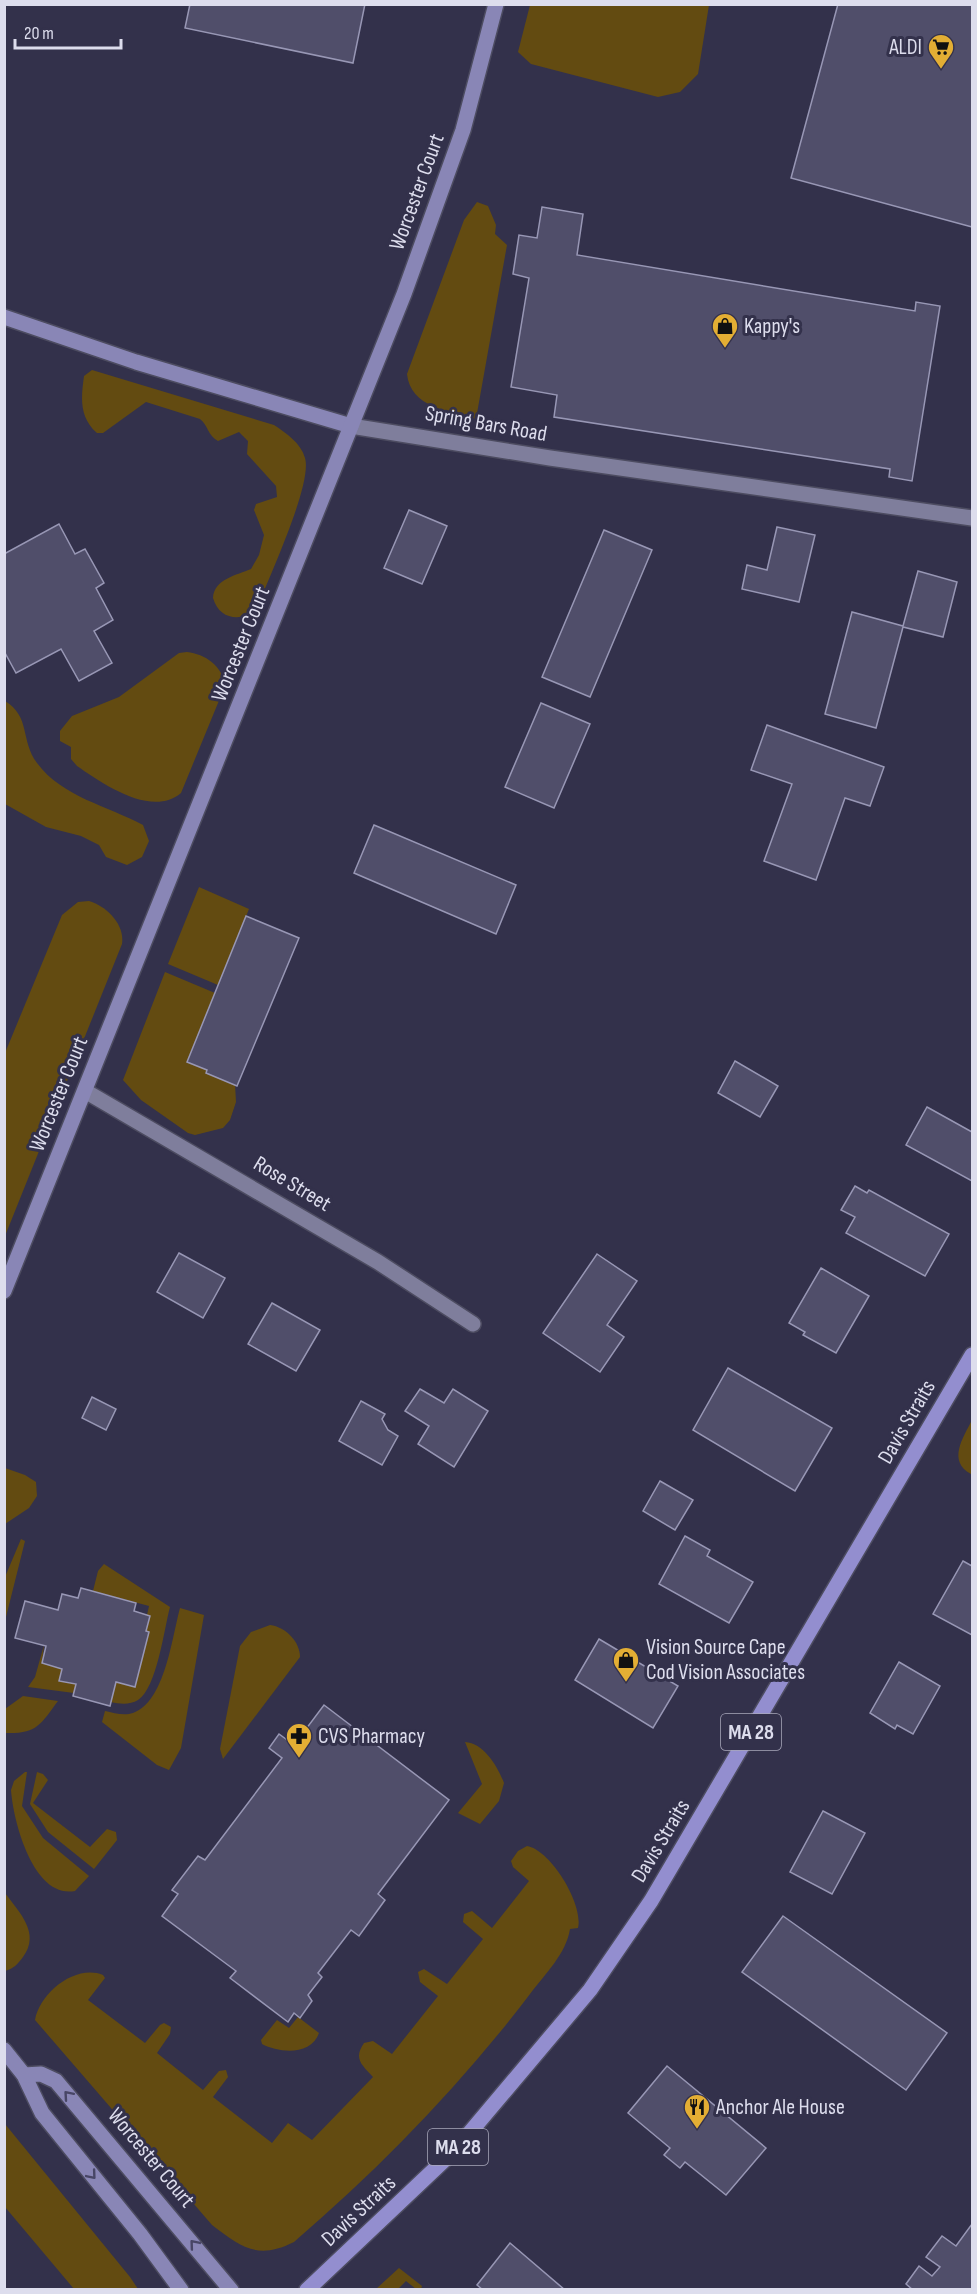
<svg xmlns="http://www.w3.org/2000/svg" width="977" height="2294" font-family="'Sofia Sans Condensed',sans-serif">
  <style>
    .green { fill: #634b11 }
    .building { fill: #504e6a; stroke: #9897b5; stroke-width: 1.5 }
    .lines { fill: none; stroke-linecap: round; stroke-linejoin: round }
    .street-casing { stroke: #4d4c61; stroke-width: 18 }
    .secondary-casing { stroke: #4d4c61; stroke-width: 18 }
    .primary-casing { stroke: #4d4c61; stroke-width: 18 }
    .street { stroke: #7f7e9c; stroke-width: 15 }
    .secondary { stroke: #8986b6; stroke-width: 15 }
    .primary { stroke: #938ecf; stroke-width: 15 }
    .oneway { stroke: #484666 }
    .labels { text-anchor: middle; dominant-baseline: central; stroke-width: 6; stroke-linejoin: round; paint-order: stroke }
    .shield { fill: #33314b; stroke: #aaa9bc; stroke-width: 1.5 }
    .shield-label { font-size: 21px; font-weight: bold; fill: #dddded }
    .poi-label { font-size: 22px; fill: #dddded; stroke: #33314b; text-anchor: start }
    .street-label { font-size: 22px; fill: #dddded; stroke: #33314b }
  </style>
  <rect width="100%" height="100%" fill="#33314b"/>
  <g class="green">
    <path d="M 530,5 L 709,5 L 698,74 L 680,92 L 658,97 L 531,64 L 518,52 Z"/>
    <path d="M 477,202 L 488,206 L 496,225 L 495,234 L 507,245 L 476,419 C 450,412 410,407 407,374 L 464,220 Z"/>
    <path d="M 92,370 L 274,425 C 286,433 301,443 305,458 C 313,484 267,581 256,611 C 239,622 219,619 213,598 C 214,579 237,575 251,569 L 259,555 L 264,535 L 254,510 L 256,504 L 277,497 L 276,486 L 247,454 L 248,441 L 239,432 L 218,441 C 208,436 208,425 200,419 L 146,402 L 103,433 L 97,433 C 79,417 81,398 84,376 Z"/>
    <path d="M 187,652 C 205,654 223,666 225,686 L 181,793 C 152,818 103,784 77,766 L 71,759 L 71,747 L 60,741 L 60,731 L 72,716 L 119,697 L 179,653 Z"/>
    <path d="M 5,701 C 31,717 20,740 37,763 C 62,797 108,806 143,825 L 149,841 L 142,857 L 127,865 L 106,857 L 99,845 L 81,836 L 46,827 L 5,804 Z"/>
    <path d="M 199,887 L 249,909 L 218,985 L 168,964 Z"/>
    <path d="M 89,901 C 106,906 125,924 122,944 L 5,1236 L 5,1053 L 62,915 L 78,902 Z"/>
    <path d="M 165,972 L 215,993 L 188,1061 L 207,1070 L 206,1073 L 235,1084 L 236,1102 L 230,1120 L 223,1128 L 195,1135 L 188,1133 L 141,1100 L 123,1080 Z"/>
    <path d="M 972,1420 L 972,1474 L 971,1474 C 947,1461 963,1438 972,1420 Z"/>
    <path d="M 5,1468 L 25,1475 L 36,1482 L 37,1496 L 29,1508 L 5,1524 Z"/>
    <path d="M 21,1539 L 25,1541 L 5,1621 L 5,1577 Z"/>
    <path d="M 104,1564 L 170,1607 C 164,1629 157,1688 138,1700 C 130,1705 120,1704 111,1702 L 116,1682 L 135,1686 L 149,1632 L 146,1631 L 150,1616 L 147,1615 L 149,1606 L 93,1591 L 98,1571 Z"/>
    <path d="M 180,1608 L 204,1615 L 181,1748 L 169,1770 L 157,1765 L 102,1722 L 105,1711 C 114,1713 124,1716 133,1713 C 165,1702 172,1637 180,1608 Z"/>
    <path d="M 270,1625 C 286,1627 300,1642 300,1657 L 223,1759 L 220,1749 L 240,1646 L 251,1632 Z"/>
    <path d="M 44,1645 L 42,1663 L 62,1669 L 59,1681 L 76,1684 L 74,1693 L 28,1687 L 35,1677 Z"/>
    <path d="M 23,1696 L 58,1701 C 40,1725 37,1734 5,1733 L 5,1709 Z"/>
    <path d="M 465,1742 C 484,1743 498,1767 504,1783 L 499,1801 L 480,1824 L 458,1813 L 482,1784 Z"/>
    <path d="M 25,1772 L 27,1772 L 22,1806 L 43,1838 L 89,1876 L 75,1891 C 33,1899 13,1820 11,1790 L 14,1781 Z"/>
    <path d="M 37,1772 L 43,1774 L 48,1780 L 33,1803 L 90,1847 L 107,1829 L 116,1832 L 117,1840 L 94,1869 L 48,1832 L 30,1804 Z"/>
    <path d="M 527,1846 C 551,1850 584,1905 578,1928 L 570,1929 C 566,1954 545,1974 530,1994 C 460,2086 381,2167 294,2242 C 258,2260 242,2248 212,2225 L 35,2020 C 40,1993 75,1964 103,1975 L 105,1978 L 88,2000 L 145,2043 L 160,2025 L 164,2023 L 171,2027 L 170,2034 L 157,2053 L 203,2090 L 219,2071 L 226,2070 L 228,2077 L 213,2097 L 272,2143 L 288,2123 L 312,2140 L 373,2077 C 362,2065 353,2059 364,2043 L 373,2041 L 392,2054 L 438,1996 L 420,1982 L 418,1972 L 424,1969 L 447,1984 L 483,1939 L 463,1922 L 464,1914 L 472,1911 L 492,1928 L 529,1881 L 513,1867 L 511,1861 L 518,1851 Z"/>
    <path d="M 5,1893 C 19,1912 41,1933 23,1957 C 18,1964 13,1969 5,1971 Z"/>
    <path d="M 298,2017 L 319,2033 C 311,2056 279,2053 262,2044 L 261,2040 L 277,2020 L 289,2028 Z"/>
    <path d="M 5,2124 L 130,2277 L 138,2289 L 74,2289 L 5,2207 Z"/>
    <path d="M 399,2268 L 422,2286 L 421,2289 L 416,2289 L 406,2281 L 398,2289 L 376,2289 Z"/>
  </g>
  <g class="building">
    <path d="M 190,4 L 365,4 L 353,63 L 185,28 Z"/>
    <path d="M 838,4 L 972,4 L 972,227 L 791,178 Z"/>
    <path d="M 542,207 L 583,214 L 577,255 L 915,311 L 916,302 L 940,306 L 912,481 L 889,477 L 890,469 L 554,417 L 557,395 L 511,387 L 529,278 L 513,274 L 519,235 L 537,238 Z"/>
    <path d="M 409,510 L 447,526 L 422,584 L 384,568 Z"/>
    <path d="M 59,524 L 75,554 L 85,549 L 104,583 L 96,588 L 113,620 L 94,631 L 112,663 L 79,681 L 61,649 L 16,673 L 4,651 L 4,554 Z"/>
    <path d="M 777,527 L 815,535 L 799,602 L 742,589 L 747,565 L 767,570 Z"/>
    <path d="M 604,530 L 652,550 L 590,697 L 542,677 Z"/>
    <path d="M 918,571 L 957,582 L 943,637 L 903,627 L 876,728 L 825,714 L 852,612 L 903,626 Z"/>
    <path d="M 541,703 L 590,724 L 554,808 L 505,787 Z"/>
    <path d="M 767,725 L 884,767 L 870,806 L 845,798 L 816,880 L 764,861 L 792,784 L 751,770 Z"/>
    <path d="M 374,825 L 516,885 L 496,934 L 354,873 Z"/>
    <path d="M 246,916 L 299,938 L 237,1086 L 206,1073 L 207,1070 L 187,1062 Z"/>
    <path d="M 735,1061 L 778,1086 L 760,1117 L 718,1093 Z"/>
    <path d="M 927,1107 L 972,1132 L 972,1181 L 906,1145 Z"/>
    <path d="M 855,1186 L 867,1193 L 869,1190 L 949,1234 L 925,1276 L 846,1233 L 855,1217 L 841,1210 Z"/>
    <path d="M 179,1253 L 225,1278 L 203,1318 L 157,1292 Z"/>
    <path d="M 597,1254 L 637,1281 L 607,1325 L 624,1337 L 600,1372 L 543,1333 Z"/>
    <path d="M 821,1268 L 869,1296 L 836,1353 L 803,1335 L 805,1332 L 789,1323 Z"/>
    <path d="M 272,1303 L 320,1330 L 296,1371 L 248,1344 Z"/>
    <path d="M 728,1368 L 832,1428 L 795,1491 L 693,1430 Z"/>
    <path d="M 420,1389 L 444,1403 L 453,1389 L 488,1411 L 454,1467 L 418,1444 L 429,1426 L 405,1411 Z"/>
    <path d="M 92,1397 L 116,1409 L 106,1430 L 82,1418 Z"/>
    <path d="M 361,1401 L 385,1414 L 382,1419 L 388,1430 L 398,1436 L 382,1465 L 339,1441 Z"/>
    <path d="M 660,1481 L 693,1500 L 675,1530 L 643,1511 Z"/>
    <path d="M 685,1536 L 710,1550 L 707,1556 L 753,1582 L 729,1623 L 659,1584 Z"/>
    <path d="M 963,1561 L 972,1566 L 972,1635 L 933,1614 Z"/>
    <path d="M 81,1588 L 136,1603 L 134,1611 L 150,1616 L 146,1631 L 149,1632 L 135,1687 L 116,1682 L 110,1706 L 73,1696 L 76,1684 L 59,1681 L 62,1669 L 42,1663 L 46,1646 L 15,1638 L 25,1601 L 58,1610 L 62,1594 L 78,1598 Z"/>
    <path d="M 599,1639 L 678,1686 L 653,1728 L 575,1680 Z"/>
    <path d="M 899,1662 L 940,1686 L 913,1734 L 897,1725 L 895,1729 L 870,1713 Z"/>
    <path d="M 324,1705 L 449,1800 L 378,1894 L 385,1900 L 359,1936 L 351,1930 L 318,1973 L 322,1977 L 308,1995 L 312,2001 L 300,2018 L 294,2013 L 288,2022 L 230,1978 L 236,1971 L 162,1916 L 178,1894 L 172,1890 L 198,1856 L 205,1860 L 282,1758 L 269,1748 L 279,1734 L 294,1745 Z"/>
    <path d="M 823,1811 L 865,1833 L 832,1894 L 790,1872 Z"/>
    <path d="M 783,1916 L 947,2033 L 906,2090 L 742,1972 Z"/>
    <path d="M 667,2066 L 766,2148 L 726,2195 L 685,2162 L 680,2168 L 664,2155 L 670,2148 L 628,2113 Z"/>
    <path d="M 972,2224 L 972,2290 L 913,2290 L 906,2284 L 919,2266 L 932,2276 L 940,2267 L 926,2257 L 942,2236 L 956,2246 Z"/>
    <path d="M 510,2243 L 565,2290 L 483,2290 L 477,2285 Z"/>
  </g>
  <g class="lines">
    <g class="street-casing">
      <g id="street">
        <path d="M 351,426 L 550,458 L 972,518"/>
        <path d="M 85,1091 L 378,1262 L 473,1324"/>
      </g>
    </g>
    <g class="secondary-casing">
      <g id="secondary">
        <path d="M 4,317 L 136,362 L 351,426"/>
        <path d="M 4,1291 L 404,294 L 463,130 L 496,4"/>
        <path d="M 4,2050 L 24,2075 L 42,2113 L 140,2234 L 181,2290"/>
        <path d="M 24,2075 L 41,2074 L 56,2081 L 231,2290"/>
      </g>
    </g>
    <g class="primary-casing">
      <path id="primary" d="M 307,2290 L 456,2149 L 590,1990 L 651,1901 L 972,1355"/>
    </g>
    <use href="#street" class="street"/>
    <use href="#secondary" class="secondary"/>
    <use href="#primary" class="primary"/>
  </g>
  <defs><path id="oneway-chevron" d="M-2-3.5L2.5 0L-2 3.5" fill="none" stroke-width="1.6" stroke-linecap="round" stroke-linejoin="round" transform="scale(1.5)"/></defs>
  <g class="oneway">
    <use href="#oneway-chevron" transform="translate(68 2095) rotate(-131)"/>
    <use href="#oneway-chevron" transform="translate(92 2175) rotate(50)"/>
    <use href="#oneway-chevron" transform="translate(194 2244) rotate(-130)"/>
  </g>
  <defs>
    <g id="supermarket-pin" transform="scale(1.35)"><path d="M0 17L-7.5 6A9.5 9.5 0 1 1 7.5 6Z" fill="#e3ae34" stroke="#33314b"/><path d="M-6-5.5h2.5l.6 2H6L4.5 2H-2.5L-4.4-4H-6ZM-1.5 3.2a1.3 1.3 0 1 0 .1 0ZM3 3.2a1.3 1.3 0 1 0 .1 0Z" fill="#111"/></g>
    <g id="shop-pin" transform="scale(1.35)"><path d="M0 17L-7.5 6A9.5 9.5 0 1 1 7.5 6Z" fill="#e3ae34" stroke="#33314b"/><path d="M-5-2.5h2.3a2.7 3.5 0 0 1 5.4 0H5L5.5 6h-11ZM-1.5-2.5h3a1.5 2.3 0 0 0-3 0Z" fill="#111"/></g>
    <g id="pharmacy-pin" transform="scale(1.35)"><path d="M0 17L-7.5 6A9.5 9.5 0 1 1 7.5 6Z" fill="#e3ae34" stroke="#33314b"/><path d="M-2-6h4v4h4v4h-4v4h-4v-4h-4v-4h4Z" fill="#111"/></g>
    <g id="restaurant-pin" transform="scale(1.35)"><path d="M0 17L-7.5 6A9.5 9.5 0 1 1 7.5 6Z" fill="#e3ae34" stroke="#33314b"/><path d="M-5-6h1v4h1v-4h1v4h1v-4h1v5L-1.5 .5V6h-2V.5L-5-1ZM5-6V6H3V1.5H1.5Q1.5-4 5-6Z" fill="#111"/></g>
  </defs>
  <g fill-rule="evenodd">
    <use href="#supermarket-pin" x="941" y="47"/>
    <use href="#shop-pin" x="725" y="326"/>
    <use href="#shop-pin" x="626" y="1660"/>
    <use href="#pharmacy-pin" x="299" y="1736"/>
    <use href="#restaurant-pin" x="697" y="2107"/>
  </g>
  <g class="labels">
    <g class="shield">
      <rect x="721" y="1714" width="60" height="36" rx="4.5"/>
      <rect x="428" y="2129" width="60" height="36" rx="4.5"/>
    </g>
    <g class="shield-label">
      <text x="751" y="1732">MA 28</text>
      <text x="458" y="2147">MA 28</text>
    </g>
    <g class="poi-label">
      <text x="922" y="47" text-anchor="end">ALDI</text>
      <text x="744" y="326">Kappy's</text>
      <text x="646" y="1647">Vision Source Cape<tspan x="646" dy="25">Cod Vision Associates</tspan></text>
      <text x="318" y="1736">CVS Pharmacy</text>
      <text x="716" y="2107">Anchor Ale House</text>
    </g>
    <g class="street-label">
      <text transform="translate(417 192) rotate(-70)">Worcester Court</text>
      <text transform="translate(486 424) rotate(10)">Spring Bars Road</text>
      <text transform="translate(241 644) rotate(-68)">Worcester Court</text>
      <text transform="translate(59 1094) rotate(-68)">Worcester Court</text>
      <text transform="translate(292 1184) rotate(31)">Rose Street</text>
      <text transform="translate(907 1422) rotate(-60)">Davis Straits</text>
      <text transform="translate(661 1841) rotate(-59)">Davis Straits</text>
      <text transform="translate(151 2158) rotate(50)">Worcester Court</text>
      <text transform="translate(359 2211) rotate(-43)">Davis Straits</text>
    </g>
  </g>
  <rect width="977" height="2294" fill="none" stroke="#dddded" stroke-width="12"/>
  <path d="M15 39v9h106v-9" fill="none" stroke="#dddded" stroke-width="3"/>
  <text x="24" y="39" font-size="18" fill="#dddded" stroke="#33314b" stroke-width="4.5" paint-order="stroke">20 m</text>
</svg>
